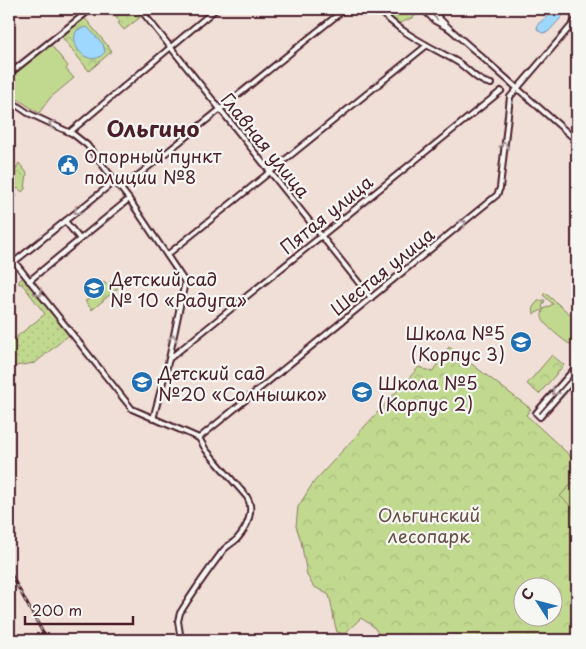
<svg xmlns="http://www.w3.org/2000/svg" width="586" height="649" font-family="'Playpen Sans',sans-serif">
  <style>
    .grass { fill: url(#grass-dots); stroke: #867c5d }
    .forest { fill: url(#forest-crowns); stroke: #867c5d; fill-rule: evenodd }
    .pitch { fill: #c1d98f; stroke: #867c5d }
    .water { fill: #9ed8fe; stroke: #7c8eaa }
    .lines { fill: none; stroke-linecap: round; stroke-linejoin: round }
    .minor-casing { stroke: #4a1f2b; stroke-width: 8 }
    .minor { stroke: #f6f6f2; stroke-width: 4 }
    .rail-casing { stroke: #4a1f2b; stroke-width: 3 }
    .rail { stroke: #f6f6f2; stroke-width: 1; stroke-dasharray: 4; stroke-linecap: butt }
    .oneway { stroke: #a99598 }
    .labels { text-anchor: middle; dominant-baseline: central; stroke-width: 4.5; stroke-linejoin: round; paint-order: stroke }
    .street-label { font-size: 18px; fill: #4a1f2b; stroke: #f6f6f2 }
    .poi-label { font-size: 18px; fill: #4a1f2b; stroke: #f6f6f2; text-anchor: start }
    .park-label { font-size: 18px; fill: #684e44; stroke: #f6f6f2 }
    .district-label { font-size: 22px; font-weight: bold; fill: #4a1f2b; stroke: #f6f6f2 }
  </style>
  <defs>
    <pattern id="grass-dots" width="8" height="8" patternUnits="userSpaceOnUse" patternTransform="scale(1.25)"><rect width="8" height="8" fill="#c1d98f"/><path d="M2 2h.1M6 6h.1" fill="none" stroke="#a7ba7c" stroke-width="1.8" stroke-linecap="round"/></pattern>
    <pattern id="forest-crowns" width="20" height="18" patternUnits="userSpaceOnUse" patternTransform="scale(1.25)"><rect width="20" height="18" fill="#c1d98f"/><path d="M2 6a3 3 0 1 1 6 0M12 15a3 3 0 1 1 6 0" fill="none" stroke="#a7ba7c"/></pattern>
  </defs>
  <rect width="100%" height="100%" fill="#f0dfd7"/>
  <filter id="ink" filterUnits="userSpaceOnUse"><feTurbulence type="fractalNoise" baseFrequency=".02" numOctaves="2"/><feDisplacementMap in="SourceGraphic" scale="10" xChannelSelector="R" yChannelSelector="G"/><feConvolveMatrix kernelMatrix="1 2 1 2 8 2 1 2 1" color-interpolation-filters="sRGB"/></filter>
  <g filter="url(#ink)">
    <g class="grass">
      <path d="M 123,9 L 136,9 L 142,16 L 124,30 L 118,23 L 120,22 L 115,15 Z"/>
      <path d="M 23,277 L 69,335 L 35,363 L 9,367 L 9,343 L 45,314 L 22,284 L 19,284 L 19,281 Z"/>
    </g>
    <g class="forest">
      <path d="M 380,9 L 419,9 L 414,17 L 398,24 Z"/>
      <path d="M 84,17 L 112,51 L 89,71 L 62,37 L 65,33 Z"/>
      <path d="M 19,163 L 27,173 L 25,189 L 22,192 L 18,188 L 14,192 L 17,196 L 9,203 L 9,177 L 13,181 L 17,177 L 14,173 Z"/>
      <path d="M 111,281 L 118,288 L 92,310 L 85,301 L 90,299 L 87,295 L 92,291 L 97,297 L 103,292 L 101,289 L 98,290 L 96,288 L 104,282 L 107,285 Z"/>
      <path d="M 449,347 L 531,409 L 526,415 L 577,462 L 577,640 L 383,640 L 373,626 L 361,618 L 344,634 L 337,632 C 333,620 333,608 329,595 L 313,586 L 307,575 L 301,541 L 296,526 L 298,507 L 313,483 L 419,367 L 432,372 ZM 524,586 L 554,586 L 554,616 L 524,616 Z"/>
      <path d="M 552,355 L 564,365 L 539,394 L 527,384 Z"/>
    </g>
    <g class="pitch">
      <path d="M 50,44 L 68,66 L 66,69 L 74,78 L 50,98 L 39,113 L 10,94 L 15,89 L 9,81 L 9,79 Z"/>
      <path d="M 545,293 L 577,320 L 577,348 C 570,346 547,328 543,320 C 541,316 542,313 544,309 L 534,314 L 533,307 L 538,301 L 545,300 L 542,307 L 544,309 L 553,304 L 543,295 Z"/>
      <path d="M 577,478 L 577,512 L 560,496 Z"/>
    </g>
    <g class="water">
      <path d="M 556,9 L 569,9 L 548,32 L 542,33 L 537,29 L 538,24 Z"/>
      <path d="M 87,27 L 103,44 L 105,52 C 91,70 67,47 77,30 Z"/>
    </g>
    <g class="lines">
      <g class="minor-casing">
        <g id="minor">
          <path d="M 140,9 L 371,298"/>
          <path d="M 378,9 C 401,34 430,46 459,63 C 469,70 478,82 491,84"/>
          <path d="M 423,9 L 435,21 L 450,29 L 430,9"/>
          <path d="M 450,29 L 577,141"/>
          <path d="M 9,74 L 91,9"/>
          <path d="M 9,100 L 28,113 L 73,134 L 87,145 L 129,199 L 185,282 L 169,359 L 153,419"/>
          <path d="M 70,132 L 216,9"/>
          <path d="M 121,189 L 345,9"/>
          <path d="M 65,221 L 80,239"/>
          <path d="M 9,255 L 132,409 L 199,438"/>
          <path d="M 167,255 L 426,46"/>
          <path d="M 14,262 L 115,181"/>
          <path d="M 29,281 L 129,199"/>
          <path d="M 169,359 L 501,91"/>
          <path d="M 577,366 L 536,413 L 540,417 L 577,375"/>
          <path d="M 199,438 L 497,195 L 500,188 L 510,97 L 577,19"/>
          <path d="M 181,640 L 178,621 L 180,613 C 193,592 207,572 222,552 C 226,546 232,544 237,539 C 247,528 255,510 247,497 L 206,450 L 199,438"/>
        </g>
      </g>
      <use href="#minor" class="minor"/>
      <g class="rail-casing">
        <path id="rail" d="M 9,571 L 47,640"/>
      </g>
      <use href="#rail" class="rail"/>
    </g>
    <defs><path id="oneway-chevron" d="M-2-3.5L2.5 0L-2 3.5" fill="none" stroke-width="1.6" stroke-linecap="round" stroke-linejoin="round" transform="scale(1.25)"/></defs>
    <g class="oneway">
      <use href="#oneway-chevron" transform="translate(52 124) rotate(-155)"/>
      <use href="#oneway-chevron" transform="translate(504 145) rotate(-84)"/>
      <use href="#oneway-chevron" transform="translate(77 211) rotate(141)"/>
      <use href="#oneway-chevron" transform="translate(463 223) rotate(-39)"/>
      <use href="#oneway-chevron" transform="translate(39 293) rotate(51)"/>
      <use href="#oneway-chevron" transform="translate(173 338) rotate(-77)"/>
      <use href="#oneway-chevron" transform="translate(555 392) rotate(131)"/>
    </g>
  </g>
  <defs>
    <g id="civic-disc" transform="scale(1.125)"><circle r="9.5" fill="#1f6fb2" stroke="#f6f6f2"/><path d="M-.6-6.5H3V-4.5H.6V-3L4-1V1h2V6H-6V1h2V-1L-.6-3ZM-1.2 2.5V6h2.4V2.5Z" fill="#fff"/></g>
    <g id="school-disc" transform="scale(1.125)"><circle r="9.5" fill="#1f6fb2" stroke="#f6f6f2"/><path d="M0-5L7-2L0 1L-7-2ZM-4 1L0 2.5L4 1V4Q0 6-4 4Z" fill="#fff"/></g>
  </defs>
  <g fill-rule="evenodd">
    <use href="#civic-disc" x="68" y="165"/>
    <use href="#school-disc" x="94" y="288"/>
    <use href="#school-disc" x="521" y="342"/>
    <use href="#school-disc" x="142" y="382"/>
    <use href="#school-disc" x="362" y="392"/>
  </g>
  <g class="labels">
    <g class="street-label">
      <text transform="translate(266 145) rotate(51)">Главная улица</text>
      <text transform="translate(326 214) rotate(-39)">Пятая улица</text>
      <text transform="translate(382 271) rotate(-39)">Шестая улица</text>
    </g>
    <g class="poi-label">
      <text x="84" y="155">Опорный пункт<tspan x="84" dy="21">полиции №8</tspan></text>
      <text x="110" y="278">Детский сад<tspan x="110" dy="21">№ 10 «Радуга»</tspan></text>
      <text x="505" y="332" text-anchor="end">Школа №5<tspan x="505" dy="21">(Корпус 3)</tspan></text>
      <text x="158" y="372">Детский сад<tspan x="158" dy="21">№20 «Солнышко»</tspan></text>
      <text x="378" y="382">Школа №5<tspan x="378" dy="21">(Корпус 2)</tspan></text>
    </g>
    <g class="park-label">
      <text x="429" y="514">Ольгинский<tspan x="429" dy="21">лесопарк</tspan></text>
    </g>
    <g class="district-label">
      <text x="153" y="127">Ольгино</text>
    </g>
  </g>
  <rect width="586" height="649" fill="none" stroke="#f6f6f2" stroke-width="30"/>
  <rect x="15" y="15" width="556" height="619" fill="none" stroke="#4a1f2b" stroke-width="2" filter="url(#ink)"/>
  <g transform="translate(538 602) rotate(306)"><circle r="24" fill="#f6f6f2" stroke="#b1a0a2"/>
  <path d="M0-4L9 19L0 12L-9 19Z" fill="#1f6fb2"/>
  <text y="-8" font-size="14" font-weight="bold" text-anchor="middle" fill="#4a1f2b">С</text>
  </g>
  <path d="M25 616v8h108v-8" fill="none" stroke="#4a1f2b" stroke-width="2.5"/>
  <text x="32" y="616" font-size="15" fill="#4a1f2b" stroke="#f6f6f2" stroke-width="4" paint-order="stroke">200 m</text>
</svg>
